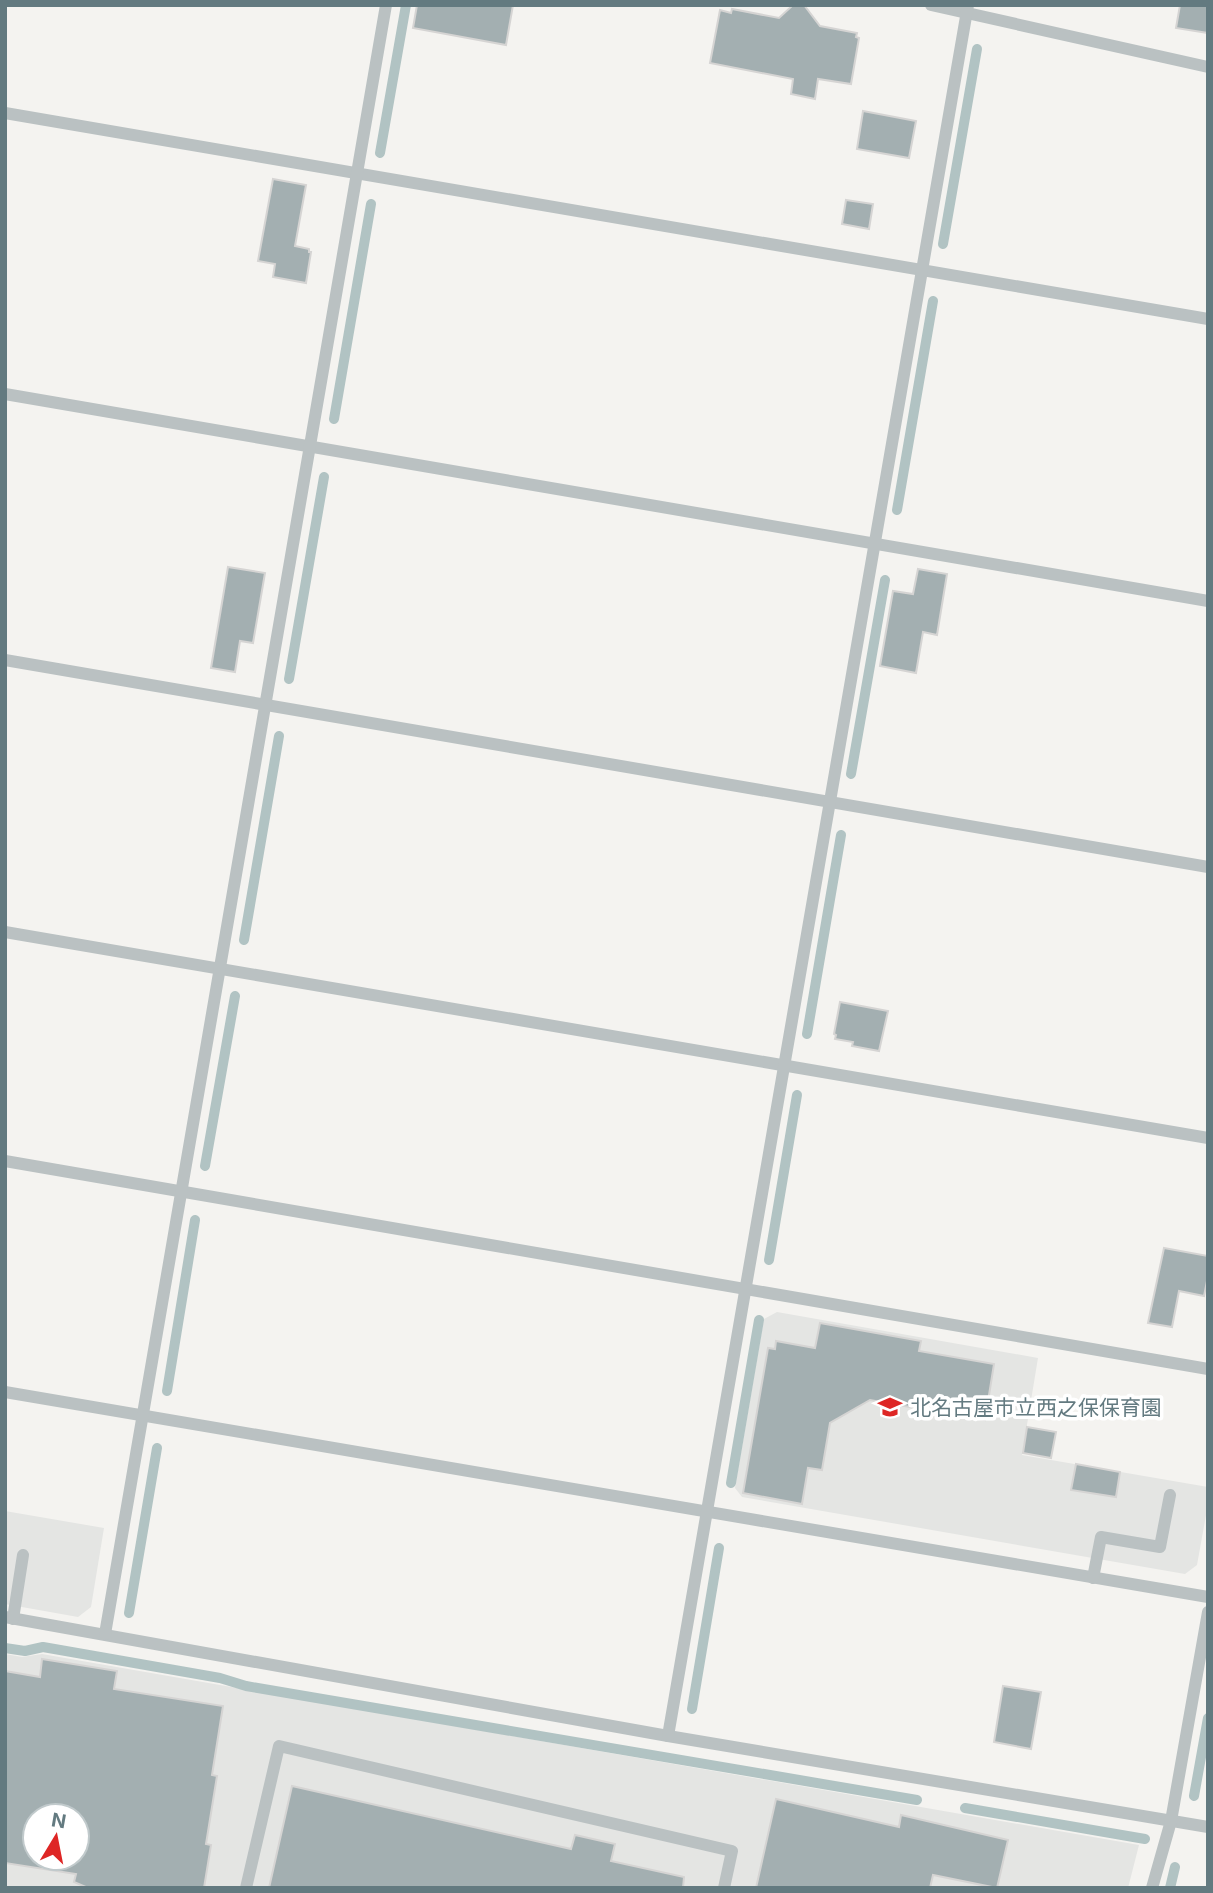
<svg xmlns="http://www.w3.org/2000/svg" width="1213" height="1893" font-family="Inter,'Noto Sans JP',sans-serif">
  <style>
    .built { fill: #e4e5e3; fill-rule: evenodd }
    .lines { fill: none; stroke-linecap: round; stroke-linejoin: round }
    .stream { stroke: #b1c3c3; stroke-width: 10 }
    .building { fill: #a3afb1; stroke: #d5d4d3; stroke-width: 2; fill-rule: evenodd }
    .minor { stroke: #bac1c2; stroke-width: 12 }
    .labels { text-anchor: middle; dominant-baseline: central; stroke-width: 7; stroke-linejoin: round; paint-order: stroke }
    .poi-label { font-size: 21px; fill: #637a80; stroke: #fff; text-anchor: start }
  </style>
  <rect width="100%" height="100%" fill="#f4f3f0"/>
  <g class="built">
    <path d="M 777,1312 L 1038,1358 L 1022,1455 L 1208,1487 L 1208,1504 L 1197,1565 L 1185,1574 L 742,1497 L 735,1488 L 764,1319 Z"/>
    <path d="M 5,1511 L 104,1528 L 91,1607 L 78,1617 L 5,1604 Z"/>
    <path d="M 5,1654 L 22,1657 L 42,1654 L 1139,1845 L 1128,1888 L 5,1888 ZM 35,1816 L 77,1816 L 77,1858 L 35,1858 Z"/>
  </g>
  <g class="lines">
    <g class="stream">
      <path d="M 380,153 L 406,5"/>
      <path d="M 943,244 L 977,49"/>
      <path d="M 334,419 L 371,204"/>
      <path d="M 897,510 L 933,301"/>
      <path d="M 289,679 L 324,477"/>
      <path d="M 851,774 L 885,580"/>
      <path d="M 244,940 L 279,736"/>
      <path d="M 807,1034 L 841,835"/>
      <path d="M 205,1166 L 235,996"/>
      <path d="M 769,1260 L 797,1095"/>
      <path d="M 167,1391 L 195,1220"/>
      <path d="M 731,1483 L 759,1320"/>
      <path d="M 129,1613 L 157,1448"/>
      <path d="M 5,1648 L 25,1651 L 43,1647 L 220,1678 L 246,1686 L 917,1800"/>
      <path d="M 692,1709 L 719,1548"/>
      <path d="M 1194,1796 L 1208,1718"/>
      <path d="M 965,1808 L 1145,1839"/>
      <path d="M 1170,1888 L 1175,1867"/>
    </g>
  </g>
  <g class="building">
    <path d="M 417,5 L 513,5 L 506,45 L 413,28 Z"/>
    <path d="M 793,5 L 804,5 L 820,26 L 857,33 L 856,37 L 859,38 L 851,84 L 818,79 L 815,99 L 791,94 L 793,79 L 710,63 L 720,10 L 731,13 L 732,9 L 779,18 Z"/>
    <path d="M 1180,5 L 1208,5 L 1208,33 L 1176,28 Z"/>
    <path d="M 863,111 L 916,121 L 909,158 L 857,149 Z"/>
    <path d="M 273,179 L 306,185 L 295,246 L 309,249 L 309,252 L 311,252 L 306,283 L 273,277 L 275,264 L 258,261 Z"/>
    <path d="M 846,200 L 873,204 L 869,229 L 842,224 Z"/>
    <path d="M 228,567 L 265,573 L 253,643 L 240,641 L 235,672 L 211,668 Z"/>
    <path d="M 918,569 L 947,574 L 937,635 L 923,632 L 916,673 L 880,666 L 893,591 L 913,594 Z"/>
    <path d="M 840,1002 L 888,1011 L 879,1051 L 852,1046 L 853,1042 L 835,1039 L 836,1035 L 834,1034 Z"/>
    <path d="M 1164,1248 L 1208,1256 L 1208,1276 L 1204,1296 L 1179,1291 L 1172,1327 L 1148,1323 Z"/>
    <path d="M 820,1323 L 921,1341 L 919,1351 L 994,1364 L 985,1420 L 870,1400 L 830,1423 L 822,1470 L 808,1468 L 802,1504 L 743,1493 L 768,1348 L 775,1349 L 776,1341 L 815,1348 Z"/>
    <path d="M 1027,1427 L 1056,1432 L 1051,1458 L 1023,1453 Z"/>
    <path d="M 1076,1464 L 1120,1472 L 1116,1497 L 1071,1490 Z"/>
    <path d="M 42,1659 L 117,1671 L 114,1689 L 223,1706 L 212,1775 L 217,1776 L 206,1844 L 211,1845 L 204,1888 L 88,1888 L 74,1882 L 76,1874 L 5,1863 L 5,1671 L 40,1677 ZM 35,1816 L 77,1816 L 77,1858 L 35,1858 Z"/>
    <path d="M 1003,1686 L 1041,1692 L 1031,1749 L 994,1742 Z"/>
    <path d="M 292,1786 L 571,1849 L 575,1835 L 615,1844 L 611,1861 L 684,1877 L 683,1888 L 269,1888 Z"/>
    <path d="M 776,1799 L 899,1827 L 901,1815 L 1008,1840 L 997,1888 L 933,1875 L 930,1888 L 756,1888 Z"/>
  </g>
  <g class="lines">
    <g class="minor">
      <path d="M 931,5 L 1208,67"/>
      <path d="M 5,113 L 1208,319"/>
      <path d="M 5,394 L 1208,601"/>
      <path d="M 5,660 L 1208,867"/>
      <path d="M 5,932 L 1208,1138"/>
      <path d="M 5,1161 L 1208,1369"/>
      <path d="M 5,1392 L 1208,1597"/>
      <path d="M 1093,1578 L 1101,1537 L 1160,1547 L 1170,1495"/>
      <path d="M 5,1617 L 668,1736 L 1208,1827"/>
      <path d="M 13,1619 L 23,1555"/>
      <path d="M 105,1634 L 386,5"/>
      <path d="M 668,1736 L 968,5"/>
      <path d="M 246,1888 L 279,1746 L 732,1851 L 724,1888"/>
      <path d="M 1152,1888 L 1171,1821 L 1208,1612"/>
    </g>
  </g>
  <defs>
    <g id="school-bare" transform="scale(1.89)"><path d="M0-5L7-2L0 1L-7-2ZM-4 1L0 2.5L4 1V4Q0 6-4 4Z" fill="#de2625" stroke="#fff" stroke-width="2.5" paint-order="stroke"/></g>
  </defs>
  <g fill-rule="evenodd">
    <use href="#school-bare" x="890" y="1407"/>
  </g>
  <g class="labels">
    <g class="poi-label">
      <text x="910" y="1407">北名古屋市立西之保保育園</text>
    </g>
  </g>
  <rect width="1213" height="1893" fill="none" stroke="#637a80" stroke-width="14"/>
  <g transform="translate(56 1837) rotate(10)"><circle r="33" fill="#ffffff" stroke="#c1cacc" stroke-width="2"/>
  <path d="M0-5L12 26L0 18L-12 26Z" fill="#de2625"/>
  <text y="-10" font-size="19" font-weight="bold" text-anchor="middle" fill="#637a80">N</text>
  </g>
</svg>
